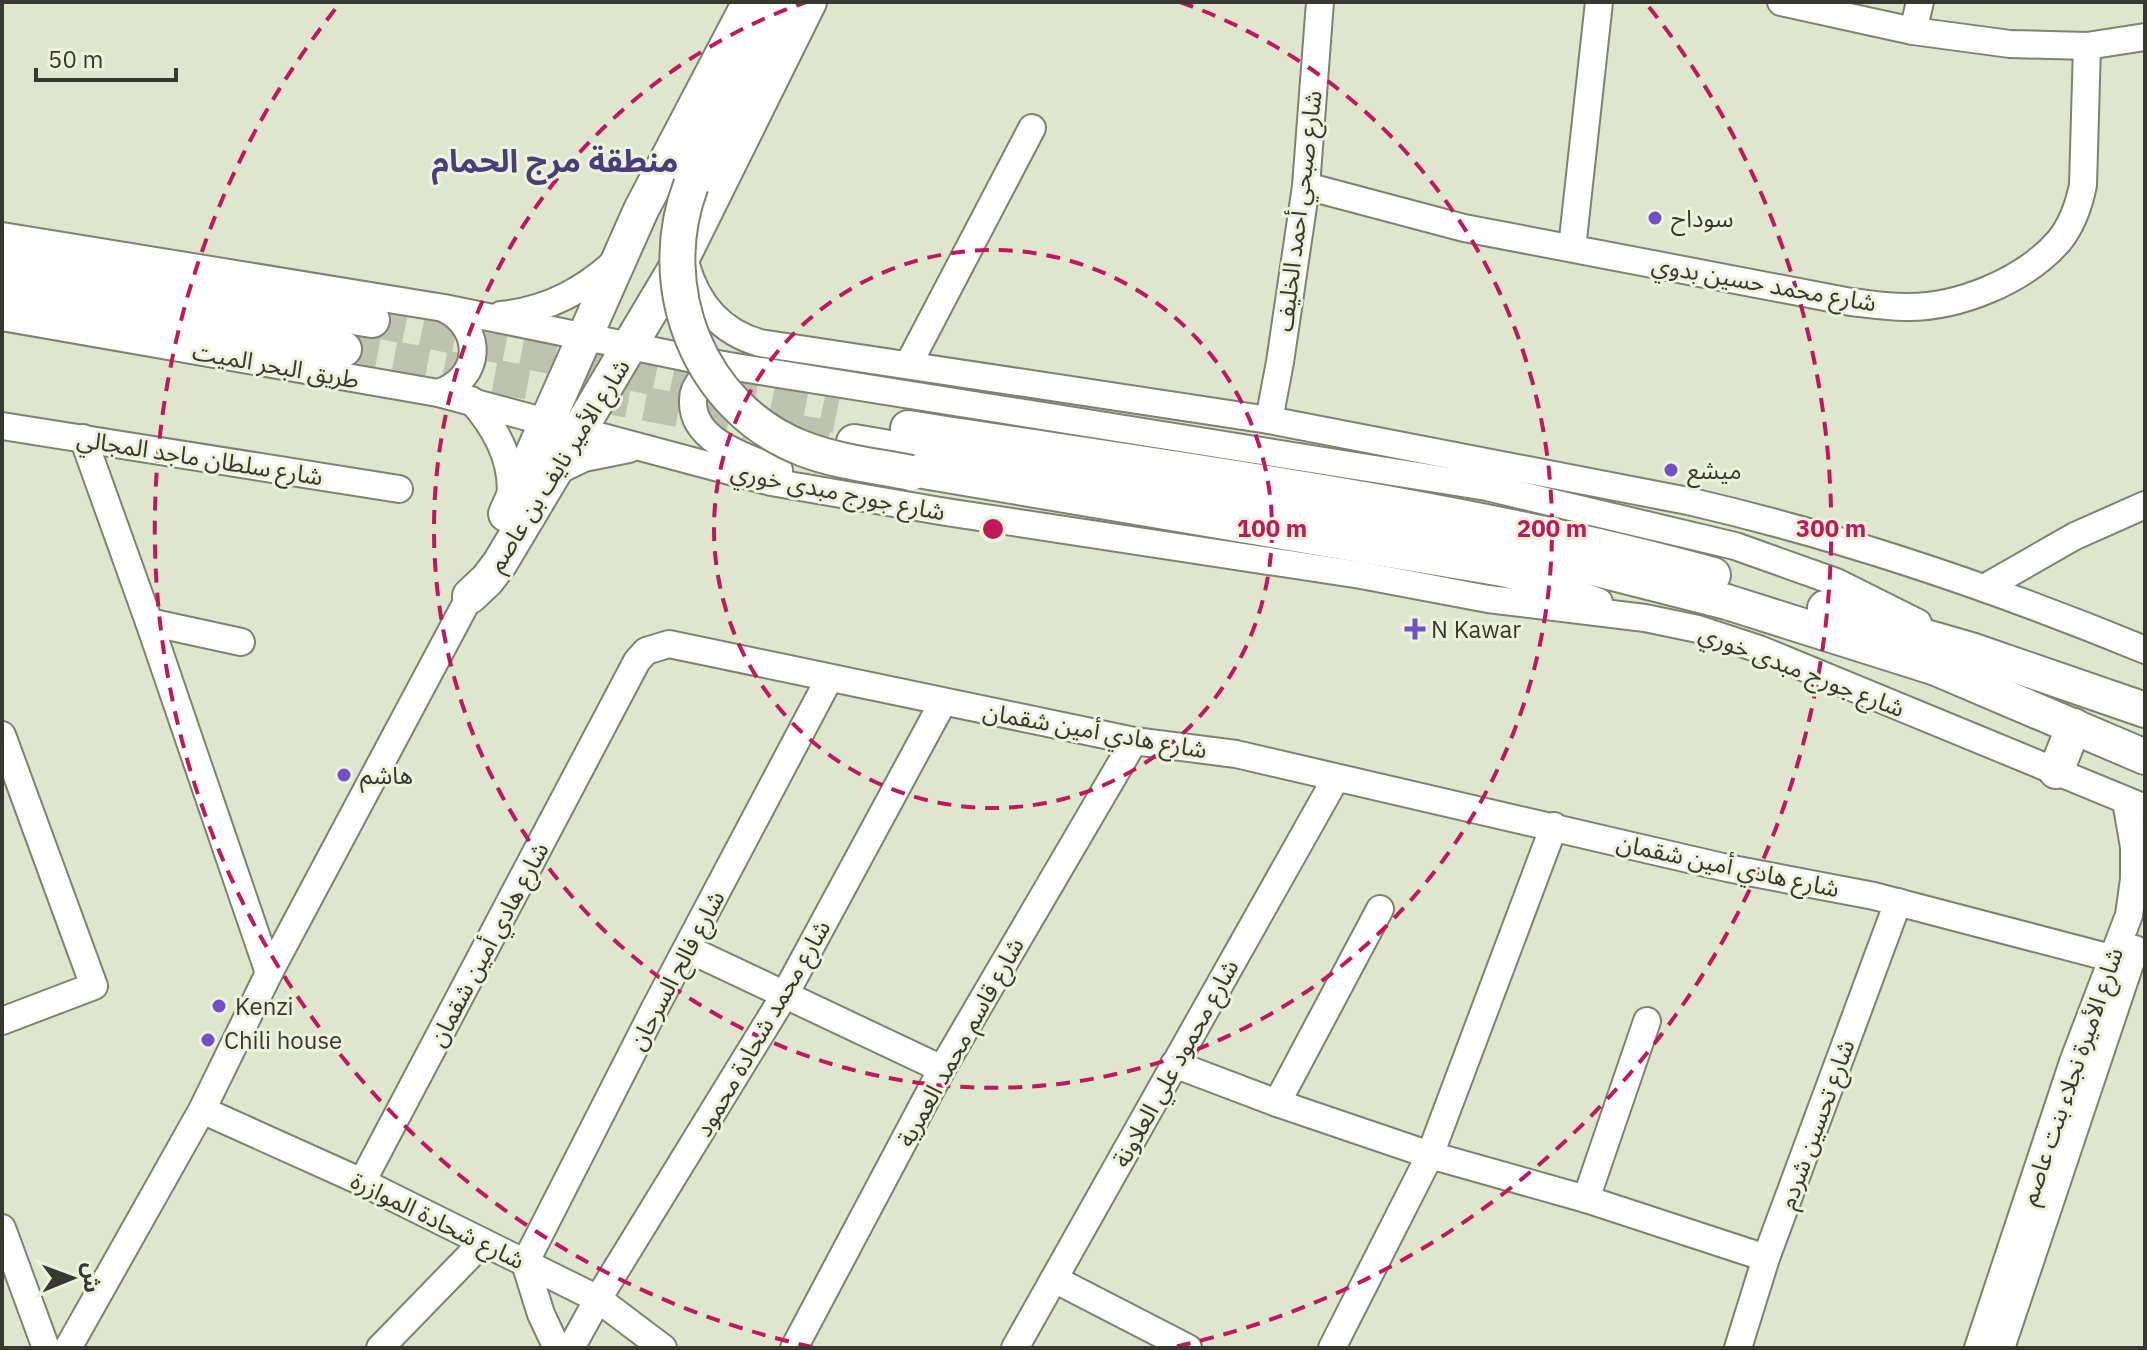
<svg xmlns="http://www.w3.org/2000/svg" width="2147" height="1350" font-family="'IBM Plex Sans','Noto Sans Arabic',sans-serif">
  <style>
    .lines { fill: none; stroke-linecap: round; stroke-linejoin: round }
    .major-tunnel { stroke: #bdc3ae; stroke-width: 34; stroke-dasharray: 34 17; stroke-linecap: butt }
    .minor-casing { stroke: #7d836d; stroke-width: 30 }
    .major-casing { stroke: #7d836d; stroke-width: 38 }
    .minor { stroke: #fff; stroke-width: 26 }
    .major { stroke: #fff; stroke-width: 34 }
    .major-bridge-casing { stroke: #7d836d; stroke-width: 38; stroke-linecap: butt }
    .major-bridge { stroke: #fff; stroke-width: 34 }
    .ring { fill: none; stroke: #c2185b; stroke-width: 4; stroke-dasharray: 14 10 }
    .poi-dot { fill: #7051ca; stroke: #edf3db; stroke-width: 3 }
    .labels { text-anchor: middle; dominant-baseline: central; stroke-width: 6; stroke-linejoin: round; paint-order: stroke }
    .street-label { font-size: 24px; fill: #373930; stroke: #edf3db }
    .poi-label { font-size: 24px; fill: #373930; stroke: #edf3db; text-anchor: start }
    .district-label { font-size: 32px; font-weight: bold; fill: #493d7a; stroke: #edf3db }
    .centre { fill: #c2185b; stroke: #edf3db; stroke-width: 4 }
    .ring-label { font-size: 24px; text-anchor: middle; font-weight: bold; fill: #c2185b; stroke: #edf3db; stroke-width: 6; stroke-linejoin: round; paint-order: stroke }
  </style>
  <rect width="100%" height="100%" fill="#dfe6ce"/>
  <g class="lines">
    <g class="major-tunnel">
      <path d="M 372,320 L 836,416"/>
      <path d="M 344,349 L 854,442"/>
    </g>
    <g class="minor-casing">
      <g id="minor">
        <path d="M 1781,2 L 1913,31 L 2010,44 L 2087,46 L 2145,37"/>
        <path d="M 1913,31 L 1920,2"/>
        <path d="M 1306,186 L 1464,228 L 1851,302 C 1869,304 1887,307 1905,307 C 1958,308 2024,281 2059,241 C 2072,225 2079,205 2083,185 L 2087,46"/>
        <path d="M 2,236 L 444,308 L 723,365 L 1487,487 L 1735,546 L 1836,582 L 1918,623"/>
        <path d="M 1572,248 L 1599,2"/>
        <path d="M 686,265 C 697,304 721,332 760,343 L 1269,420 L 1688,501 C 1844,537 1997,589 2145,650"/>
        <path d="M 501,315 C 547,310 584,291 618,259"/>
        <path d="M 2,317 L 438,393 L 771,482 L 946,512 L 1361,575 L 1488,599 L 1645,618 L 1698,629 L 1759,649 L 2145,808"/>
        <path d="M 723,365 C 709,371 693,383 693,400 C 691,442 748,458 779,470"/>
        <path d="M 908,365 L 1032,128"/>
        <path d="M 438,393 C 482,379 484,329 445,309"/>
        <path d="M 471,400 C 496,428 515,462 510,501"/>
        <path d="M 1269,420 L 1280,362 L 1306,186 L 1320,2"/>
        <path d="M 2,426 L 399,489"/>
        <path d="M 83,438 L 149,622 L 269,973"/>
        <path d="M 553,473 L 584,458 L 629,449"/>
        <path d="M 911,473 L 1502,573 L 1565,589 L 1599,602"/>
        <path d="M 1984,588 L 2075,536 L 2145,505"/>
        <path d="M 149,622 L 241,642"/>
        <path d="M 2,735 L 94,986 L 2,1021"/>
        <path d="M 688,949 L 942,1069"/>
        <path d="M 1174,1064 L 1277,1103 L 1430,1155 L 1586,1199 L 1766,1258"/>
        <path d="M 1277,1103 L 1380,909"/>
        <path d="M 202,1110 L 362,1182 L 598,1299 L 663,1348"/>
        <path d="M 362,1182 L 637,661 L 646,651 L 669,644 L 1134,741 L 1236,754 L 1727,868 L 1874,896 L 2130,963"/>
        <path d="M 1586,1199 L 1647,1021"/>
        <path d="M 2,1228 L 46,1348"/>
        <path d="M 1054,1279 L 1188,1348"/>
        <path d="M 68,1348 L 202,1110 L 269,973 L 470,596"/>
        <path d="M 380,1348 L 483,1242"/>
        <path d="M 557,1348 L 541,1314 L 525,1263 L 655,1008 L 829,679"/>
        <path d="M 571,1348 L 598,1299 L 784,996 L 943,702"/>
        <path d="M 794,1348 L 942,1069 L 1134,741"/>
        <path d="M 1015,1348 L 1336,778"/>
        <path d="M 1332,1348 L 1430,1155 L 1554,826"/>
        <path d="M 1738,1348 L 1766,1258 L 1898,902"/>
        <path d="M 1978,1348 L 2073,1062 L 2129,915 L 2134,879 L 2134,847 L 2126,801"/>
        <path d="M 2001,1348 L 2135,949"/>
      </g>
    </g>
    <g class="major-casing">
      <g id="major">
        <path d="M 691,185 L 779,2"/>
        <path d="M 2,260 L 372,320"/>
        <path d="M 2,290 L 344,349"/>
        <path d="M 908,428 C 1177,470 1450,503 1713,575"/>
        <path d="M 854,442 L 1566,561 L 1727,602 L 1936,668 L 2145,757"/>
        <path d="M 506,514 L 641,210 L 750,2"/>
        <path d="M 470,596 L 487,580 L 500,563 L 683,256 L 809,2"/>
        <path d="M 1825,608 L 1971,650 L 2145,710"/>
        <path d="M 2056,771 L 2074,726"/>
      </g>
    </g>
    <use href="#minor" class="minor"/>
    <use href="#major" class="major"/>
    <g class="major-bridge-casing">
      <path id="major-bridge" d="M 691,185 C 652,287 699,409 804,449 C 838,462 876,466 911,473"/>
    </g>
    <use href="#major-bridge" class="major-bridge"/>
  </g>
  <g class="ring">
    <circle cx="993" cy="529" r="279"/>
    <path d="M1180 2A559 559 0 1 1 806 2"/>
    <path d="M812 1347A838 838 0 0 1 337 7M1649 7A838 838 0 0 1 1174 1347"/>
  </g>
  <g class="poi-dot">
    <circle cx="1655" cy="218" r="8"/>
    <circle cx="1671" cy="470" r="8"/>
    <path d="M1411 617h8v8h8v8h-8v8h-8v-8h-8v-8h8z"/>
    <circle cx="344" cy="775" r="8"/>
    <circle cx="219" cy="1006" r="8"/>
    <circle cx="208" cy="1040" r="8"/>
  </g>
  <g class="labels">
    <g class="street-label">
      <text transform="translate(1298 211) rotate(-83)">شارع صبحي أحمد الخليف</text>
      <text transform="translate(1764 283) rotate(10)">شارع محمد حسين بدوي</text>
      <text transform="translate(276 365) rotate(10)">طريق البحر الميت</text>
      <text transform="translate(200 457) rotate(9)">شارع سلطان ماجد المجالي</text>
      <text transform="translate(558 465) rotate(-58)">شارع الأمير نايف بن عاصم</text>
      <text transform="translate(838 491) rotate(11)">شارع جورج مبدى خوري</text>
      <text transform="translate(1802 670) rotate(21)">شارع جورج مبدى خوري</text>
      <text transform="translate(1095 730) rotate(10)">شارع هادي أمين شقمان</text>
      <text transform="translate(1728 865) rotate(12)">شارع هادي أمين شقمان</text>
      <text transform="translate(488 944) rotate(-62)">شارع هادي أمين شقمان</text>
      <text transform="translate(676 970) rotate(-62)">شارع فالح السرحان</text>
      <text transform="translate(762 1028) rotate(-60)">شارع محمد شحادة محمود</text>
      <text transform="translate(960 1042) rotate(-61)">شارع قاسم محمد العمرية</text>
      <text transform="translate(1175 1063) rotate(-61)">شارع محمود علي العلاونة</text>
      <text transform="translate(2071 1076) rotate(-71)">شارع الأميرة نجلاء بنت عاصم</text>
      <text transform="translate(1816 1124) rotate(-70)">شارع تحسين شردم</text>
      <text transform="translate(438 1220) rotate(26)">شارع شحادة الموازرة</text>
    </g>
    <g class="poi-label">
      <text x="1671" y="218">سوداح</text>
      <text x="1687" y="470">ميشع</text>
      <text x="1431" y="629">N Kawar</text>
      <text x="360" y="775">هاشم</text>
      <text x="235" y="1006">Kenzi</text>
      <text x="224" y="1040">Chili house</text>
    </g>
    <g class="district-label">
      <text x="555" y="160">منطقة مرج الحمام</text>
    </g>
  </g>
  <circle cx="993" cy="529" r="12" class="centre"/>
  <g class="ring-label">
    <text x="1272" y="537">100 m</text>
    <text x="1552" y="537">200 m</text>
    <text x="1831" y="537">300 m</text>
  </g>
  <rect width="2147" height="1350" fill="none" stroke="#373930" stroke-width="8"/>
  <g transform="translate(72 1278) rotate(89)" stroke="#edf3db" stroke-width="6" paint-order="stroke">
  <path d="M0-6L14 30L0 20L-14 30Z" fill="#373930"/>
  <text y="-12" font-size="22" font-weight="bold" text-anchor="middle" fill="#373930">ش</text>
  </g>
  <path d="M36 68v12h140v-12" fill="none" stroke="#373930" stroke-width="4"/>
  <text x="48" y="68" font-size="24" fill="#373930" stroke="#edf3db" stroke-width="6" paint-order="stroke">50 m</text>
</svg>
